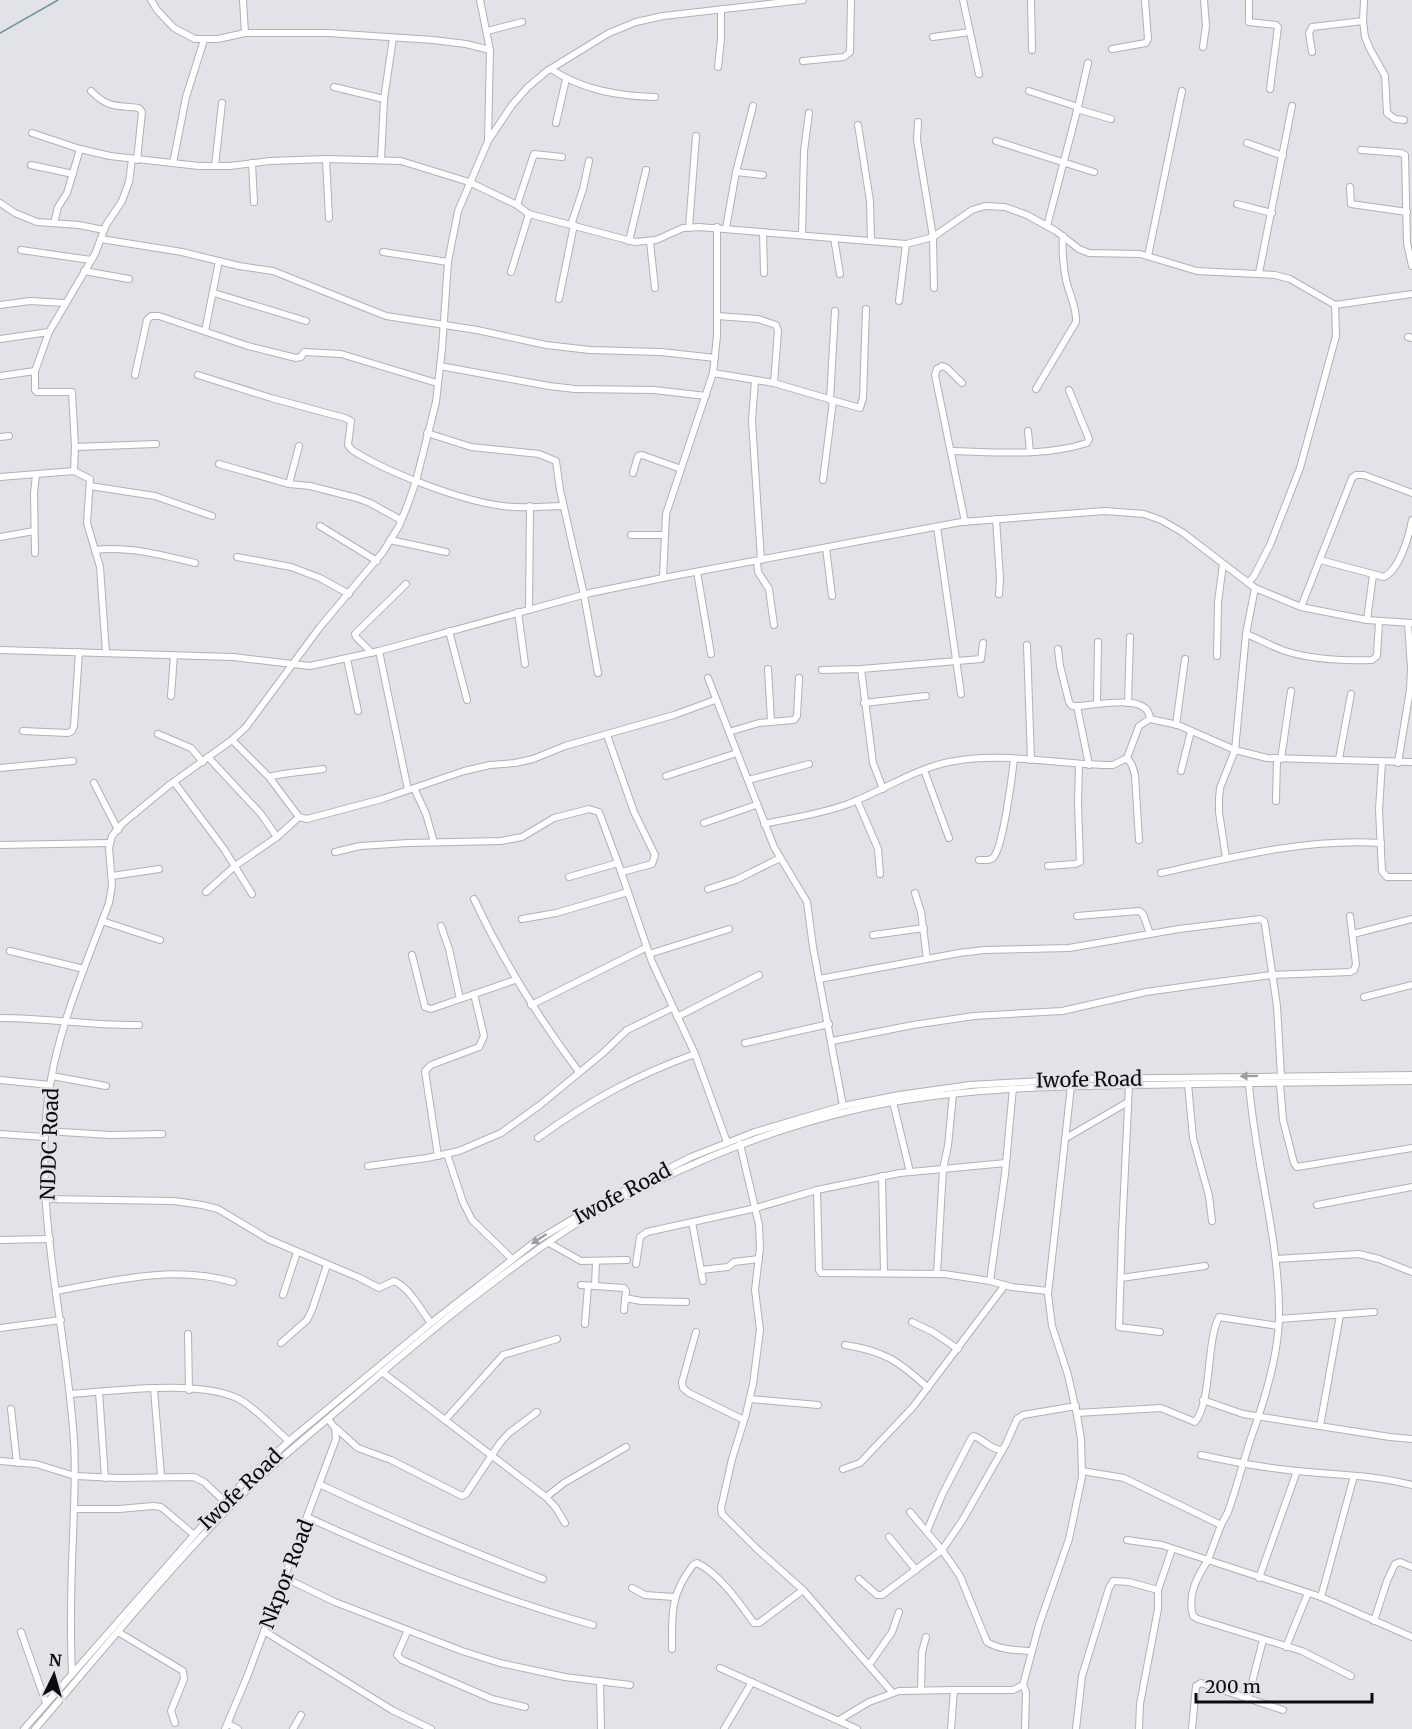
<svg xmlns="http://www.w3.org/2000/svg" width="1412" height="1729" font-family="Merriweather,serif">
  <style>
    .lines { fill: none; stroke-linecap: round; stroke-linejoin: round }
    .stream { stroke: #6b939a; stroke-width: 1.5 }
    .minor-casing { stroke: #b1b1b6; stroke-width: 8 }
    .minor { stroke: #fff; stroke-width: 6 }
    .oneway { fill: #9e9e9f }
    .labels { text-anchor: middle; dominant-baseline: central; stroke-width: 5; stroke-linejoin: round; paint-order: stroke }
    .street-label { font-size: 20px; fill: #0c0c0e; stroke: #e2e3e8 }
  </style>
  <rect width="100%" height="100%" fill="#e2e3e8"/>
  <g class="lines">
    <path class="stream" d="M 0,33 L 58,0"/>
    <g class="minor-casing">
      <g id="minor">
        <path d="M 151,0 L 157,10 L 174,28 L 195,39 L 218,39 L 245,33 L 328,33 L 433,40 L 466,44 L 490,50"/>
        <path d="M 243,0 L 245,33"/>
        <path d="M 480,0 L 490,50 L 488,140"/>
        <path d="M 963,0 L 979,74"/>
        <path d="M 1031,0 L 1032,50"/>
        <path d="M 1249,0 L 1249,22 L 1276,25 L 1278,27 L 1270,89"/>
        <path d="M 1364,0 L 1363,21 L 1365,37 L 1370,49 L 1385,76 L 1387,113 L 1395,119 L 1404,120"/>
        <path d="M 487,31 L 522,22"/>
        <path d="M 933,37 L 970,32"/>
        <path d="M 1203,47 L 1206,26 L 1204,0"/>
        <path d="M 1112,49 L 1146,43 L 1148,39 L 1145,0"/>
        <path d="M 1312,52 L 1309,33 L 1312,27 L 1363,21"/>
        <path d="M 803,61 L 844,57 L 850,52 L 851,0"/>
        <path d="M 718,67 L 721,39 L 721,9"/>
        <path d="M 551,69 C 582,90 618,96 655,97"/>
        <path d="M 334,87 L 384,99"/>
        <path d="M 91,91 C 109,109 116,105 139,108 L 142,112 L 137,160"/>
        <path d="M 1029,91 L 1078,107 L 1047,226"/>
        <path d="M 1078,107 L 1088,63"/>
        <path d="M 1077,109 L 1111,119"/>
        <path d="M 918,122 L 917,140 L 933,237 L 934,288"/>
        <path d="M 556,123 L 566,79"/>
        <path d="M 858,125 L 870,201 L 871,241"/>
        <path d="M 32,133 L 80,149 L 110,156 L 199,166 L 230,166 L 270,161 L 326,159 L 401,161 L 469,182 L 517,205 L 529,214 L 635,242 L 656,240 L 683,228 L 699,227 L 906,244 L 933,237 L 972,210 L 985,206 L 1005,207 L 1027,215 L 1056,231 L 1079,249 L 1089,253 L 1140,254 L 1197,271 L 1275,275 L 1290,279 L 1335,305 L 1412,294"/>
        <path d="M 996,141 L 1094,172"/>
        <path d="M 1247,143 L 1283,156"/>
        <path d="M 1361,150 L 1401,153 L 1405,155 L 1407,243 L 1412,266"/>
        <path d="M 326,159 L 329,218"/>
        <path d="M 381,159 L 384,99 L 393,38"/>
        <path d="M 173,163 L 186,97 L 204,40"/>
        <path d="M 252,163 L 254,202"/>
        <path d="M 31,165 L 73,174"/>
        <path d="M 215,166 L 222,103"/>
        <path d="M 736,172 L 763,175"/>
        <path d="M 1350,187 L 1351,204 L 1407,212"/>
        <path d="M 0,203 L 15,213 L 37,222 L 79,225 L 104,230"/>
        <path d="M 1237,204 L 1272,213"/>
        <path d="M 517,205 L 534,154 L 562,157"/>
        <path d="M 54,223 L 58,207 L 67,193 L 80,149"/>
        <path d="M 571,225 L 583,189 L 589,161"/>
        <path d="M 689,228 L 696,136"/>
        <path d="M 726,228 L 736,172 L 753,106"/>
        <path d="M 763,232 L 764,273"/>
        <path d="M 802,235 L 804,151 L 809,113"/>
        <path d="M 834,238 L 840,274"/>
        <path d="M 101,239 L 182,252 L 239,266 L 273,271 L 386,316 L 477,330 L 546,345 L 590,350 L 661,352 L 715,358"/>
        <path d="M 629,241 L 646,170"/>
        <path d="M 650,242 L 655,288"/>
        <path d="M 21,250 L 91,260"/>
        <path d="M 383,252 L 448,262"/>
        <path d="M 1148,256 L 1182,91"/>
        <path d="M 84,271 L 129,279"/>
        <path d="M 511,272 L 529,214"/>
        <path d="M 1259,273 L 1292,106"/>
        <path d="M 214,293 L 306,321"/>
        <path d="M 559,299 L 574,225"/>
        <path d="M 899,301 L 906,244"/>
        <path d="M 0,305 L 30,301 L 65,303"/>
        <path d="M 717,316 L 758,319 L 776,325 L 778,331 L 774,383"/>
        <path d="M 205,331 L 219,261"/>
        <path d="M 1408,337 L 1412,338"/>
        <path d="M 0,339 L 49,332"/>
        <path d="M 440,366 L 549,386 L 575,389 L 654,390 L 706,396"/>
        <path d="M 713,373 L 774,383 L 860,408 L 863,398 L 866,309"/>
        <path d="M 135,375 L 147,320 L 151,316 L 159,316 L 248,346 L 296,358 L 301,357 L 304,352 L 341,354 L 437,383"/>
        <path d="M 198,375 L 271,398 L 345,418 L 351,421 L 348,445 L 352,450 C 388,473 462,501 503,506 C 522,509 543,506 563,506"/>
        <path d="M 0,376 L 35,371"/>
        <path d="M 755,380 L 752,421 L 761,560"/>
        <path d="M 962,383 L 947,368 L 942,366 L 937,369 L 935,375 L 965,522"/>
        <path d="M 1036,389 L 1076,322 C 1077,308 1069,293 1066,280 C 1063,265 1062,250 1063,236"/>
        <path d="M 830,400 L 835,311"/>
        <path d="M 1028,431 L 1030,452"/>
        <path d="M 427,433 L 471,447 L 539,454 L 556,461 L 560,490 L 584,595 L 598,673"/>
        <path d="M 0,437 L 9,436"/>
        <path d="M 75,447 L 156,444"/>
        <path d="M 951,451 C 996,452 1044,457 1087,443 L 1089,439 L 1069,390"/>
        <path d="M 219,464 L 289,484 L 310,486 L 357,498 L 370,503 L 401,520"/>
        <path d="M 74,471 L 75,447 L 72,392 L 37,392 L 35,390 L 35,371 L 49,332 L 95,254 L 106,225 L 122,201 L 129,182 L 132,159"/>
        <path d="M 633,473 L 638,456 L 642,455 L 681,469"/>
        <path d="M 0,477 L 74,471 L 90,479 L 87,523 L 100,567 L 106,653"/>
        <path d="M 823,480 L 833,401"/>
        <path d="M 289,484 L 299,446"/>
        <path d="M 90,486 L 155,496 L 212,516"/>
        <path d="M 996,519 L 1000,578 L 999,594"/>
        <path d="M 320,526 L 377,561"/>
        <path d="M 937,527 L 961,694"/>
        <path d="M 631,535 L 664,535"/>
        <path d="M 0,537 L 34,531"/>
        <path d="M 390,540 L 446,552"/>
        <path d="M 826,548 L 832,596"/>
        <path d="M 95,550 C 128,546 163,555 195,563"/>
        <path d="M 35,553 L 34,493 L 36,475"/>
        <path d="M 237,557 L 291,567 L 320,578 L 349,594"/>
        <path d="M 1320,560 L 1384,577 C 1399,570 1409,537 1412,520"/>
        <path d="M 757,561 L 758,572 L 769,589 L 774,625"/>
        <path d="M 697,572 L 711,654"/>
        <path d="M 663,578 L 666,514 L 713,373 L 717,336 L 717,227"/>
        <path d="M 1248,583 L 1254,576 L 1270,545 L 1300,468 L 1336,336 L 1335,305"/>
        <path d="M 1301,607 L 1352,478 L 1356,475 L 1364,475 L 1412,493"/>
        <path d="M 529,610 L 530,506"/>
        <path d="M 518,612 L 525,664"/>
        <path d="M 1367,620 L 1373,575"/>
        <path d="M 449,631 L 467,700"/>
        <path d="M 1246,634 C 1259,639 1271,646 1285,651 C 1313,660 1343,661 1372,660 L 1377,656 L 1379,621"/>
        <path d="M 1027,645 L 1031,760"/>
        <path d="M 1058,649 L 1060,666 L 1069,702 L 1072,706 C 1088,708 1149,690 1150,719"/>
        <path d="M 0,650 L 233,657 L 310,666 L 379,651 L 590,593 L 663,578 L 961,522 L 1105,511 L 1144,514 L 1161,520 L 1182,532 L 1255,588 L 1301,607 L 1367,620 L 1412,623"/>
        <path d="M 379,651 L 408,790"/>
        <path d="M 372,653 L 356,637 L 355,634 L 406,584"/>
        <path d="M 1217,656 L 1218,602 L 1223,564"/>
        <path d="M 347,659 L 358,711"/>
        <path d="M 768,669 L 771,721"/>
        <path d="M 861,669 L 873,763 L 883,789"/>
        <path d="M 822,670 L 861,669 L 981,659 L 983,643"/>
        <path d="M 708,678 L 774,847 L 807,902 L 813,947 L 843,1106"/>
        <path d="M 171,696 L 174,655"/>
        <path d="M 1097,702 L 1098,642"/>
        <path d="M 864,703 L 926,696"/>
        <path d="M 1128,703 L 1130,637"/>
        <path d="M 1077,706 L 1089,765"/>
        <path d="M 1176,725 L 1185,659"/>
        <path d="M 23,731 L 68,733 L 72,731 L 74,726 L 79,652"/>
        <path d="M 729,732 L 759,723 L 794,720 L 797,716 L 799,678"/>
        <path d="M 158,734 L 191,748 L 203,762"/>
        <path d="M 607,735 L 634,812 L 655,855 L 652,864 L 622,872"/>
        <path d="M 232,740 L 269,777 L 299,817 L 307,819 L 382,799 L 464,771 L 490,765 L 515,763 L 533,759 L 565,746 L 674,715 L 715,700"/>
        <path d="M 208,757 L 261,814 L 277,837"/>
        <path d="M 1127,758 L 1132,765 L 1135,775 L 1139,840"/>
        <path d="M 1281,759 L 1291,691"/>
        <path d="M 1339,759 L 1351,694"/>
        <path d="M 1382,762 L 1379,810 L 1382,871 L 1387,877 L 1412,877"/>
        <path d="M 1398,763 L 1410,690 L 1411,668 L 1408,623"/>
        <path d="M 0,768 L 73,761"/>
        <path d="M 924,770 L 949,838"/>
        <path d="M 1181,771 L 1191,731"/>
        <path d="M 666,776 L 737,753"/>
        <path d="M 269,777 C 287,772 305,772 323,769"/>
        <path d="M 748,780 L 809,764"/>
        <path d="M 174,782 L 224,849 L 252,894"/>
        <path d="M 94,783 L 118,830"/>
        <path d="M 414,788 L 426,814 L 434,842"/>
        <path d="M 857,800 L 878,849 L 880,874"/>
        <path d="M 1276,801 L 1277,759"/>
        <path d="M 704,823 L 756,805"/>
        <path d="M 764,824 C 792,818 821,814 848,804 C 882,791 914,769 949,762 C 1003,751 1059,765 1113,765 L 1127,758 L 1139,726 L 1150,719 L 1178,725 L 1235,750 L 1267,758 L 1412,762"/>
        <path d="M 0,845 L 110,843"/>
        <path d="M 335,852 L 360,846 L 408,843 L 501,841 L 522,837 L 554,818 L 589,809 L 599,812 L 618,863 L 652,962 L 695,1054 L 727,1142"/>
        <path d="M 1226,858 L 1219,812 L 1219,799 L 1220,788 L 1235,750 L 1246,634 L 1255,588"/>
        <path d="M 979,860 C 983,860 989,861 993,858 C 1003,848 1012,777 1014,759"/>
        <path d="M 1048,866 L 1075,864 L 1080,862 L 1078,803 L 1079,764"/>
        <path d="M 1161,873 C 1233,857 1307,838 1381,843"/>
        <path d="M 112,876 L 159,869"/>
        <path d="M 569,877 L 618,863"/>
        <path d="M 708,889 L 736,880 L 780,858"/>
        <path d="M 206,892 L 235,866 L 277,837 L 299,817"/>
        <path d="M 915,893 L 921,912 L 927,959"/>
        <path d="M 474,899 C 504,963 537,1016 579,1072"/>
        <path d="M 1077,916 L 1139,911 L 1143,914 L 1150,934"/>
        <path d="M 522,919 L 556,913 L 628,892"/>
        <path d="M 102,921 L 160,940"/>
        <path d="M 441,926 L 449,949 L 460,999"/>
        <path d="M 1353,934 L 1412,919"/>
        <path d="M 873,935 L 924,928"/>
        <path d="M 10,951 L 84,969"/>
        <path d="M 649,954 L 729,929"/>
        <path d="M 412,955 L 425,1007 L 431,1009 L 515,980"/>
        <path d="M 819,979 L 959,953 L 984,950 L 1069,948 L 1179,929 L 1260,919 L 1264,921 L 1265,925 L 1277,1006 L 1281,1076"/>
        <path d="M 1364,997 L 1412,985"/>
        <path d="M 531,1005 L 647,947"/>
        <path d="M 677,1017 L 759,975"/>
        <path d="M 2,1018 C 48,1018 93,1026 139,1025"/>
        <path d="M 832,1041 L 913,1025 L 974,1016 L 1062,1011 L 1146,992 L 1210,983 L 1272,975 L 1350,972 L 1354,970 L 1356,964 L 1350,916"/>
        <path d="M 745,1043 L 829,1024"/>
        <path d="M 52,1076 L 106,1086"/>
        <path d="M 0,1080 L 50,1085"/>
        <path d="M 1188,1084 L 1193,1138 L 1209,1196 L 1212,1221"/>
        <path d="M 1280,1084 L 1283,1120 L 1294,1163 L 1297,1167 L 1412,1148"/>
        <path d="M 1129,1085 L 1122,1232 L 1119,1327 L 1160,1332"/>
        <path d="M 893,1102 L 910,1172"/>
        <path d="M 46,1131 L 110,1135 L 162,1134"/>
        <path d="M 0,1134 L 45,1137"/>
        <path d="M 538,1138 C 589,1101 636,1075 695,1054"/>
        <path d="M 1066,1138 L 1128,1102"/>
        <path d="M 740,1144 L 759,1225 L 760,1248 L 755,1290 L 760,1330 L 753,1384 L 746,1414 L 732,1459 L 721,1508 L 722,1514 L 756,1548 L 803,1590 L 892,1692"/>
        <path d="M 447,1154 L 463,1202 L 472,1220 L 512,1259"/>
        <path d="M 438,1156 L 425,1071 L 431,1065 L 479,1047 L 484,1036 L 474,994"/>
        <path d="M 368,1166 L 427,1158 L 459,1151 L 501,1133 L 540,1105 L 603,1053 L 627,1030 L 672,1008"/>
        <path d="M 882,1176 L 884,1273"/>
        <path d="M 817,1190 L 819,1270 L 821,1273 L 944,1274 L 990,1281 L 1012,1287 L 1048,1291"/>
        <path d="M 46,1199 L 174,1201 L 202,1205 L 218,1209 L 268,1239 L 360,1278 L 379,1288 L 394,1281 C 410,1288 420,1309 431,1323"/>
        <path d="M 1317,1205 L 1412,1187"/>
        <path d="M 692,1222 L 703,1281"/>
        <path d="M 0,1240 L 50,1239"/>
        <path d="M 549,1243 L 581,1261 L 627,1260"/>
        <path d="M 1276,1259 L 1359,1254 L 1379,1259 L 1412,1272"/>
        <path d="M 636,1264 L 640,1237 L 647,1232 L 756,1208 L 817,1190 L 900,1173 L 1006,1163"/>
        <path d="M 701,1270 L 728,1267 L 734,1262 L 759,1259"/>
        <path d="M 937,1274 L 943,1169 L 948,1146 L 953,1094"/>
        <path d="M 1121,1278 L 1205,1266"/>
        <path d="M 990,1281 L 1005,1174 L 1013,1088"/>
        <path d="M 581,1285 L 624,1288 L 626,1291 L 624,1310"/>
        <path d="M 595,1286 L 596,1261"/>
        <path d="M 57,1291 C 115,1280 174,1265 233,1282"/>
        <path d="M 283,1295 L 297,1252"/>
        <path d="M 625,1298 L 641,1301 L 686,1302"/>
        <path d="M 1279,1319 L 1374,1312"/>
        <path d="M 912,1322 L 933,1332 L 958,1349"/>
        <path d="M 585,1324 L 588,1286"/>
        <path d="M 0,1328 L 61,1320"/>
        <path d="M 696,1332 L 682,1382 L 683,1388 L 689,1393 L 744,1420"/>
        <path d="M 188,1334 L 189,1390"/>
        <path d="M 281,1343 L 307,1320 L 312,1310 L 327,1265"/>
        <path d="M 845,1345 C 884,1351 899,1361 928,1388"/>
        <path d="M 382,1372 L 546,1497 L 556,1508 L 565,1523"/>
        <path d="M 154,1389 L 161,1476"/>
        <path d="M 99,1392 L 105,1478"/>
        <path d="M 71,1394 C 115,1391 207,1378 244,1402 C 260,1413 275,1429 289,1441"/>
        <path d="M 750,1399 L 818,1405"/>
        <path d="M 1203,1400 L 1243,1414 L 1390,1437 L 1412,1439"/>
        <path d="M 11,1409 L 17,1463"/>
        <path d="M 1077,1413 L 1161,1408 L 1195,1422 C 1212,1402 1206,1342 1219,1317 L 1278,1326"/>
        <path d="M 445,1420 L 503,1355 L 557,1339"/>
        <path d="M 1320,1426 L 1340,1315"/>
        <path d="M 336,1428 L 358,1448 L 391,1460 L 462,1496 L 466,1494 L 500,1443 L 509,1433 L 537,1412"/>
        <path d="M 1201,1455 C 1233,1462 1265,1468 1297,1471 C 1336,1475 1374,1475 1412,1485"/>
        <path d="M 0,1461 L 36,1464 L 75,1476 L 118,1478 L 194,1477 L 204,1482 L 224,1501"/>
        <path d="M 843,1469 L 860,1463 L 913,1407 L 1005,1285"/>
        <path d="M 1082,1471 L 1124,1478 L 1221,1525 L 1208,1560 L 1321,1597 L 1412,1637"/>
        <path d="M 319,1484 C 393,1519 467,1550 543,1579"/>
        <path d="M 546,1497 L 564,1483 L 626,1447"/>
        <path d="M 74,1509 L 119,1509 L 153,1506 L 161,1507 L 193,1534"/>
        <path d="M 910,1512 L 942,1550 L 960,1576 L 987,1642 C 1000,1650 1016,1650 1031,1651"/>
        <path d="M 307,1517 C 400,1560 494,1597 593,1625"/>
        <path d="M 1221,1525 L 1228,1512 C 1237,1487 1243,1462 1251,1438 C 1264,1402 1278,1357 1279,1319 C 1280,1239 1255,1163 1249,1084"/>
        <path d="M 927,1531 L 942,1495 L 972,1437 L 974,1436 C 983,1439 991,1450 1002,1450"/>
        <path d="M 889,1537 L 916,1570"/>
        <path d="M 1127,1540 L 1162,1545 L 1208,1560 C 1197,1577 1187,1595 1193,1616 L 1198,1619 L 1302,1651 L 1351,1676"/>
        <path d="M 283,1577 L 335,1602 L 462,1651 L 500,1663 L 565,1677 L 630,1685"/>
        <path d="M 1259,1578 L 1297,1471"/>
        <path d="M 859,1579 L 877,1595 L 882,1595 L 942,1550 L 962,1521 L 1006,1444 L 1017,1419 L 1023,1415 L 1076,1406"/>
        <path d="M 632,1588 L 645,1595 L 674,1597"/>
        <path d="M 1321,1597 L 1354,1476"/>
        <path d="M 1374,1621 L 1387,1581 L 1395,1564 L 1400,1562 L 1412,1567"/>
        <path d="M 408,1630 L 397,1655 L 402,1660 L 492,1699 L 525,1707"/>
        <path d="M 264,1631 L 392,1710 L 431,1729"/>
        <path d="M 21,1632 L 46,1703"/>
        <path d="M 118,1632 L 183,1671 L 184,1679 L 171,1711 L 175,1723"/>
        <path d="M 1286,1647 L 1308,1593"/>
        <path d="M 672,1649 C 672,1613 670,1595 693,1565 L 697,1563 C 719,1573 740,1604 754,1623 L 759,1623 L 803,1590"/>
        <path d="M 869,1665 L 892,1632 L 899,1612"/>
        <path d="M 720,1668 L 857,1729"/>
        <path d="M 72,1673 C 70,1628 71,1582 73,1537 C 74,1505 76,1473 74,1441 C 67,1330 35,1219 47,1107 C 54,1037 84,969 109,903 L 112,885 L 109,848 L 112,836 L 122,824 L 168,786 L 232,740 L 246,727 L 320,627 L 383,552 L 399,526 L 408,504 L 416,481 L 436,402 L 442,349 L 448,262 L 458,211 L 488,141 L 512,105 L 528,87 L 547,71 L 609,33 L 636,22 L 663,16 L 803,0"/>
        <path d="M 600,1681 L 601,1729"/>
        <path d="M 1023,1685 L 1026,1692 L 1025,1729"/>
        <path d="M 921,1689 L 922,1652 L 926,1637"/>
        <path d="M 1248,1698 L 1263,1640"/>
        <path d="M 839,1720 L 869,1702 L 899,1691 L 954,1690"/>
        <path d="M 228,1724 L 238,1729"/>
        <path d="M 24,1729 L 224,1501 L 289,1441 L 431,1323 L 536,1241 L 591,1208 L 691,1157 L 755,1132 L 843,1106 L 899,1095 L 970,1085 L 1076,1079 L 1412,1075"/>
        <path d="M 35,1729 C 98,1656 159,1580 226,1511 C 267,1468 314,1431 358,1393 C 425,1335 494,1278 568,1229 C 595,1211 624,1197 653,1183 C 733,1144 817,1114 905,1100 C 982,1088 1060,1086 1138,1085 C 1229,1083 1321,1082 1412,1081"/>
        <path d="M 225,1729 L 247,1677 L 336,1439 L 335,1428 L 328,1419"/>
        <path d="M 293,1729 L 301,1715"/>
        <path d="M 724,1729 L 752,1682"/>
        <path d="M 951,1729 L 954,1690 L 1013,1690 L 1023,1685 L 1039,1625 L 1069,1539 L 1082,1477 L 1081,1439 L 1077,1415 L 1068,1375 L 1052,1326 L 1048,1294 L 1071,1086"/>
        <path d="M 1076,1729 L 1082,1676 L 1109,1588 L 1113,1581 L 1129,1582 L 1158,1590"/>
        <path d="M 1139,1729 L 1140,1704 L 1158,1609 L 1158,1590 L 1172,1549"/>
        <path d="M 1192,1729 L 1196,1686 L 1201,1683 L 1283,1710"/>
      </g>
    </g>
    <use href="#minor" class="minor"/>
  </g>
  <defs><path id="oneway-solid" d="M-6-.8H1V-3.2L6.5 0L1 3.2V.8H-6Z" transform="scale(1.5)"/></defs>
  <g class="oneway">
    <use href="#oneway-solid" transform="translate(1249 1076) rotate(179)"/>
    <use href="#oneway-solid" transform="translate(539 1239) rotate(147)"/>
  </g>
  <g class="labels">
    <g class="street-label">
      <text transform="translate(1089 1079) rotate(-1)">Iwofe Road</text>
      <text transform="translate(49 1144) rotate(-88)">NDDC Road</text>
      <text transform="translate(622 1193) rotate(-28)">Iwofe Road</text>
      <text transform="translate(240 1489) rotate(-44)">Iwofe Road</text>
      <text transform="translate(286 1574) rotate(-69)">Nkpor Road</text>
    </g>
  </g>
  <g transform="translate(54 1675) rotate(5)" stroke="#e2e3e8" stroke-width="4.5" paint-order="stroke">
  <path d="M0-4.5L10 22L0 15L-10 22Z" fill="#0c0c0e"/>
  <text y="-9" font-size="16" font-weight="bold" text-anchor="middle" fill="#0c0c0e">N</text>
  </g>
  <path d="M1196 1693v9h176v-9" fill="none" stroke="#0c0c0e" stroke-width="3"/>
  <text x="1205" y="1693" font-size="18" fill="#0c0c0e" stroke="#e2e3e8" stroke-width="4.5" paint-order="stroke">200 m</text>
</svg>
